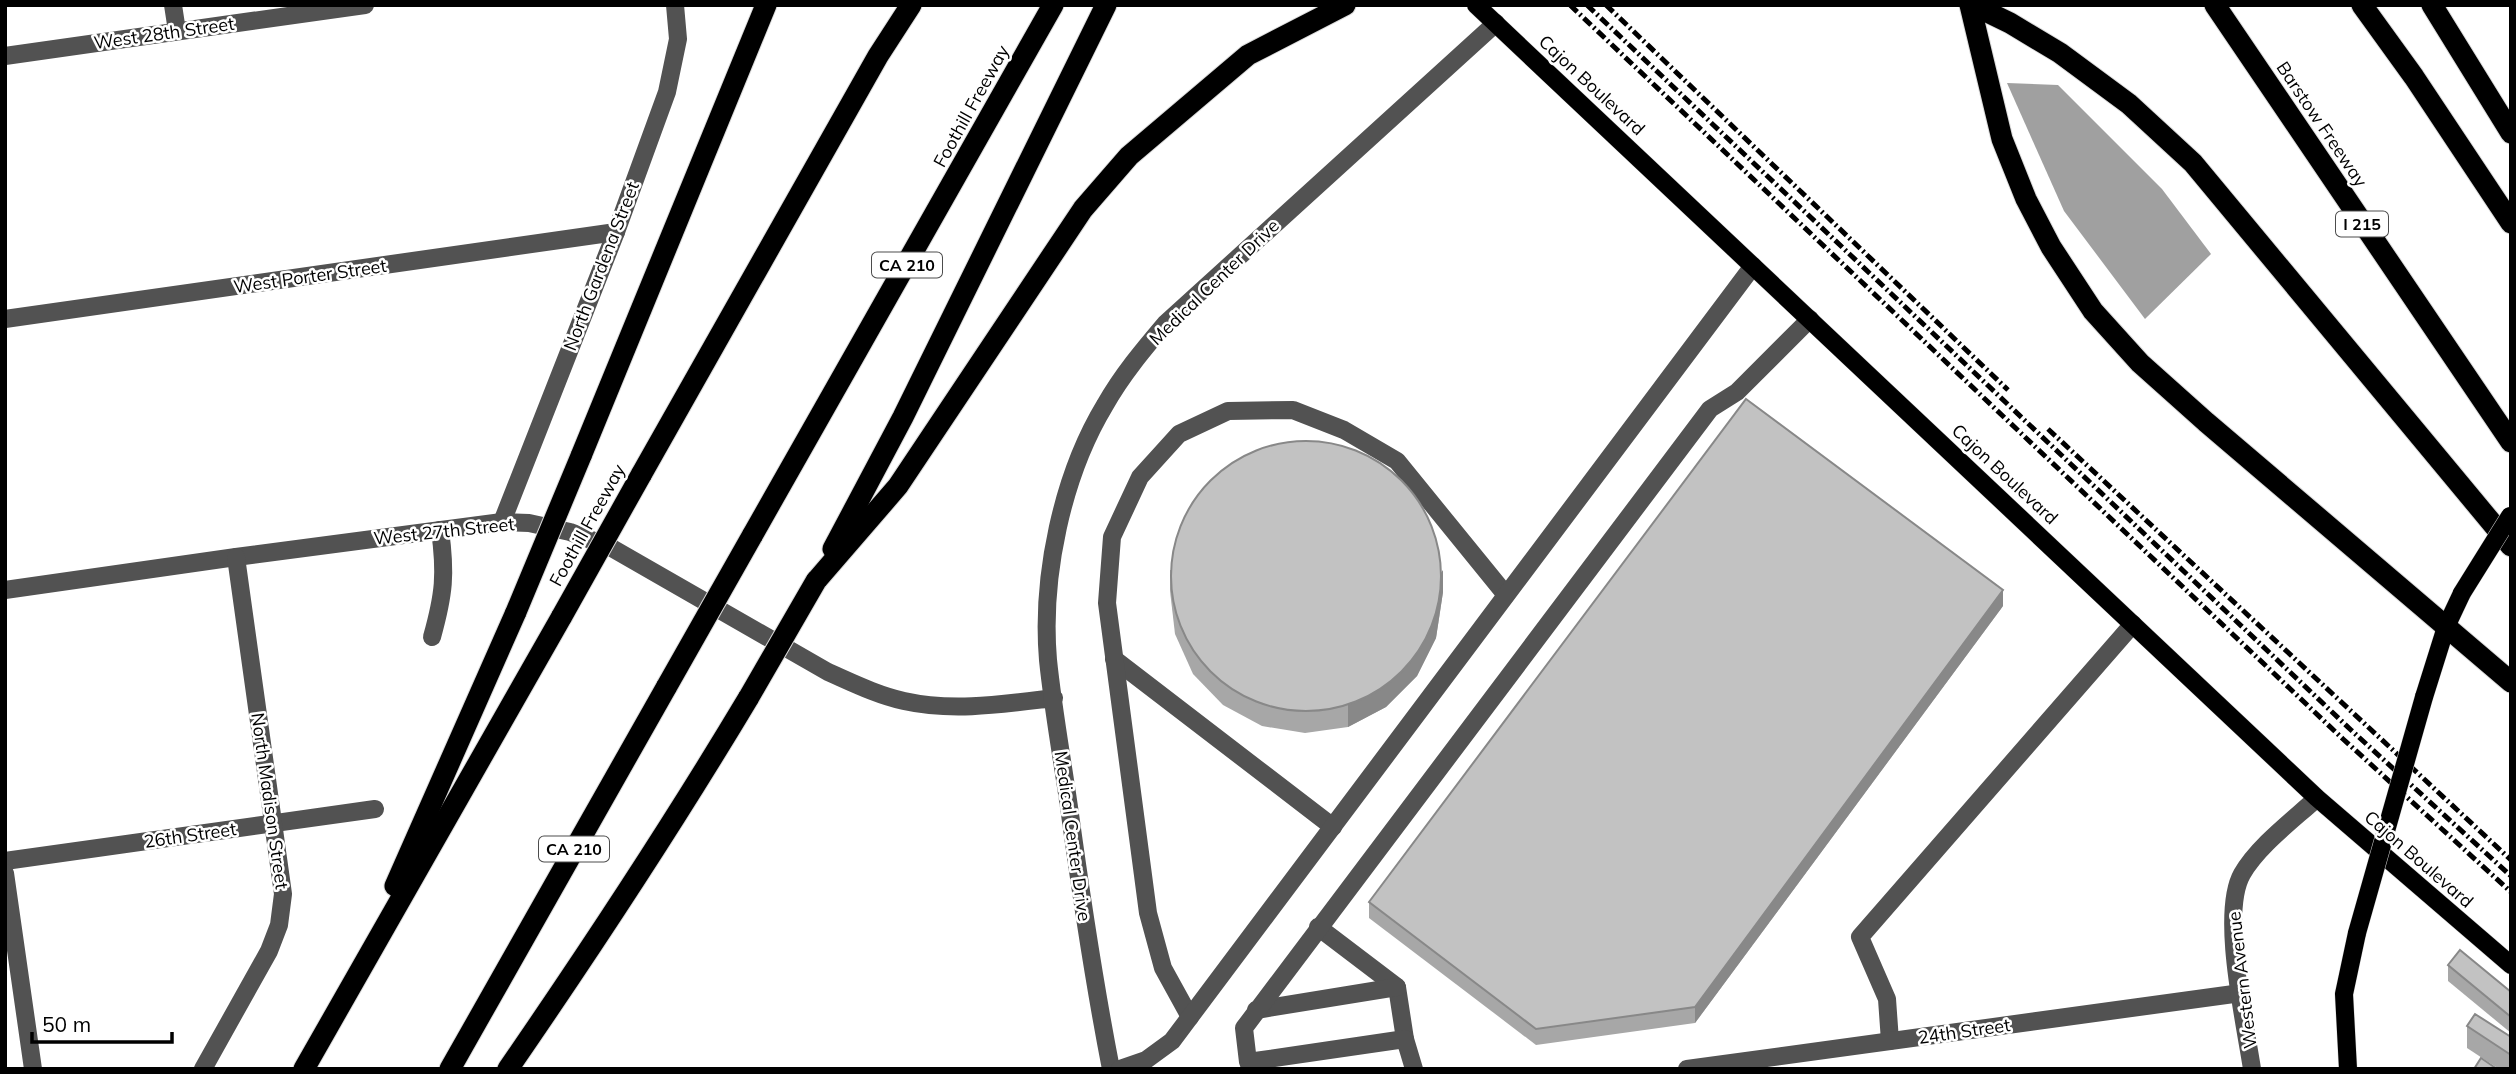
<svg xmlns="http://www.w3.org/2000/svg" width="2516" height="1074" font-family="Mulish,sans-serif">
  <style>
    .water { fill: #a0a0a0 }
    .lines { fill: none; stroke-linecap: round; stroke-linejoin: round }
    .major-casing { stroke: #dbdbdb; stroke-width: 19 }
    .highway-casing { stroke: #dbdbdb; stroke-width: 23 }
    .minor { stroke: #525252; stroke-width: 18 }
    .major { stroke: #000; stroke-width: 18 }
    .highway { stroke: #000; stroke-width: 21 }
    .rail { stroke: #000; stroke-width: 5; stroke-dasharray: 10 3.5 2 3.5; stroke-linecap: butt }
    .major-bridge-casing { stroke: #dbdbdb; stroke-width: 19; stroke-linecap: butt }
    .highway-bridge-casing { stroke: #dbdbdb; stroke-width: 23; stroke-linecap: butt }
    .major-bridge { stroke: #000; stroke-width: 18 }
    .highway-bridge { stroke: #000; stroke-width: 21 }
    .wall { fill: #a7a7a7 }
    .shaded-wall { fill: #888 }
    .building { fill: #c2c2c2; stroke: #888; stroke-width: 2 }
    .labels { text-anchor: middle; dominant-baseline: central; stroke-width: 5; stroke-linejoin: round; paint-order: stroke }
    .shield { fill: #fff; stroke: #4c4c4c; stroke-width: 2 }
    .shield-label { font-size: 16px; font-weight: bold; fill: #000 }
    .street-label { font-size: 18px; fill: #000; stroke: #fff }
  </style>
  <rect width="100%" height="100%" fill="#fff"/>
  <path class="water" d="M 2007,83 L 2058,85 L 2162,189 L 2211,254 L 2145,319 L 2064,211 Z"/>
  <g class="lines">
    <g class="major-casing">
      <g id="major">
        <path d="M 1476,5 L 2317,798 L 2511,965"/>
        <path d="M 2424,697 L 2446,627 L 2462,593"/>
        <path d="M 2348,1069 L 2344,994 L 2357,933"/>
      </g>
    </g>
    <g class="highway-casing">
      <g id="highway">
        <path d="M 1970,5 L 2002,139 L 2026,199 L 2051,247 L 2093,311 L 2140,363 L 2206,422 L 2511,682"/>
        <path d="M 1973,5 L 2010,23 L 2060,53 L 2129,104 L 2193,163 L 2511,546"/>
        <path d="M 2215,5 L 2511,442"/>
        <path d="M 2362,5 L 2414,77 L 2511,223"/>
        <path d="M 2432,5 L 2511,133"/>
        <path d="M 581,456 L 766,5"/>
        <path d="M 641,475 L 878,56 L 911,5"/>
        <path d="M 752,536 L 1053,5"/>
        <path d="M 833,549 L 903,417 L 1106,5"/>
        <path d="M 816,581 L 898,486 L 1083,209 L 1129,156 L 1248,55 L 1345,5"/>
        <path d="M 395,886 L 516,612"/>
        <path d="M 304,1069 L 562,616"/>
        <path d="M 450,1069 L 667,686"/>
        <path d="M 508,1069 C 592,947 673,824 749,697"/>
      </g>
    </g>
    <g class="minor">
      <path d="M 173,5 L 177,31"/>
      <path d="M 5,56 L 365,5"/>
      <path d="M 5,319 L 616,232"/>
      <path d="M 502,522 L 616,232 L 667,92 L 678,39 L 675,5"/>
      <path d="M 5,590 L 236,557 L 502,522 L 529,523 L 570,532 L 610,547 L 828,672 C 853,683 877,695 904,701 C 953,712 1004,704 1054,698"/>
      <path d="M 432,637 C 444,594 446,574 440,530"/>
      <path d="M 1114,659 L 1333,827"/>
      <path d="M 5,861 L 375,809"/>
      <path d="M 5,873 L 33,1069"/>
      <path d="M 1318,927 L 1397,987 L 1405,1039"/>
      <path d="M 1256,1010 L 1397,987"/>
      <path d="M 1190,1017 L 1163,968 L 1148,913 L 1107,603 L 1112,537 L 1140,477 L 1179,434 L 1228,411 L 1293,410 L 1344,430 L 1397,461 L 1506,595"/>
      <path d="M 1890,1041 L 1887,999 L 1860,937 L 2133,624"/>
      <path d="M 203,1069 L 269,951 L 279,925 L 283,894 L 236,557"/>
      <path d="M 1111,1069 C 1094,982 1081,895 1069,807 C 1062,758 1053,709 1048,660 C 1041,577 1062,476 1105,405 C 1122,375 1143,350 1165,324 L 1496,23"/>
      <path d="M 1120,1069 L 1146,1060 L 1172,1041 L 1753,266"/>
      <path d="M 1414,1069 L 1405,1039 L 1248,1062 L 1244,1028 L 1710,409 L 1737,392 L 1810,319"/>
      <path d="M 1687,1069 L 2241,993"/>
      <path d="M 2252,1069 C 2245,1022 2220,913 2242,874 C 2258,846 2293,820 2317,798"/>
    </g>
    <use href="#major" class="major"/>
    <use href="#highway" class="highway"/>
    <g class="rail">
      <path d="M 1570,5 L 2343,739 L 2511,892"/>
      <path d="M 1587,5 L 2351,730 L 2511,876"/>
      <path d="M 1606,5 L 2008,390"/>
      <path d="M 2048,429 L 2511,860"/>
    </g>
    <g class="major-bridge-casing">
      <g id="major-bridge">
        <path d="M 2462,593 L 2510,516"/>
        <path d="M 2357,933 L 2424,697"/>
      </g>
    </g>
    <g class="highway-bridge-casing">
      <g id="highway-bridge">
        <path d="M 516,612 L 581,456"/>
        <path d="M 562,616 L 641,475"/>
        <path d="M 667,686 L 752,536"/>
        <path d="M 749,697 L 816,581"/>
      </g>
    </g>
    <use href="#major-bridge" class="major-bridge"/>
    <use href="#highway-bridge" class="highway-bridge"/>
  </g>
  <g class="wall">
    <path d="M 1170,570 L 1443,592 L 1436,638 L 1417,676 L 1386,707 L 1348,727 L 1305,733 L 1262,726 L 1223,705 L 1193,674 L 1175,634 L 1170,591 Z"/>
    <path d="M 2003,606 L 1695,1023 L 1536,1045 L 1369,918 L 1369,902 Z"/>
    <path d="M 2448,965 L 2511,992 L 2511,1033 L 2448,981 Z"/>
    <path d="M 2467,1026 L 2511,1037 L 2511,1069 L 2499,1069 L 2467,1048 Z"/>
  </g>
  <g class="shaded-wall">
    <path d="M 1443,570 L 1443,592 L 1436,638 L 1417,676 L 1386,707 L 1348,727 L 1348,705 Z"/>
    <path d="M 2003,590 L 2003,606 L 1695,1023 L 1695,1007 Z"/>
  </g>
  <g class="building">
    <path d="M 1746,399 L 2003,590 L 1695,1007 L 1536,1029 L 1369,902 Z"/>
    <circle cx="1306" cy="576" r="135"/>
    <path d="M 2460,950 L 2511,992 L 2511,1017 L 2448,965 Z"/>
    <path d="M 2475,1014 L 2511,1037 L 2511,1055 L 2467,1026 Z"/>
    <path d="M 2481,1058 L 2497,1069 L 2474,1069 Z"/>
  </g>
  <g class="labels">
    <g class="shield">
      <rect x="2336" y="211.5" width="52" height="25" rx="5"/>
      <rect x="872" y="252.5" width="70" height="25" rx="5"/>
      <rect x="539" y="836.5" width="70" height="25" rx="5"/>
    </g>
    <g class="shield-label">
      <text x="2362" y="224">I 215</text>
      <text x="907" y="265">CA 210</text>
      <text x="574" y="849">CA 210</text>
    </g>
    <g class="street-label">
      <text transform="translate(164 33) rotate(-8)">West 28th Street</text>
      <text transform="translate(1592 85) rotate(43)">Cajon Boulevard</text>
      <text transform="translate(971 106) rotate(-61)">Foothill Freeway</text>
      <text transform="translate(2322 124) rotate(56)">Barstow Freeway</text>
      <text transform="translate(601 266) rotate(-69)">North Gardena Street</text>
      <text transform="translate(310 276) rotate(-8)">West Porter Street</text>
      <text transform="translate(1214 282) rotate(-44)">Medical Center Drive</text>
      <text transform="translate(2005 474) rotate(43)">Cajon Boulevard</text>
      <text transform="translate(587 525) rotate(-61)">Foothill Freeway</text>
      <text transform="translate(444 531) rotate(-6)">West 27th Street</text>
      <text transform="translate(270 801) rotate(82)">North Madison Street</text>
      <text transform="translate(190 835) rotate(-8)">26th Street</text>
      <text transform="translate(1073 836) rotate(82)">Medical Center Drive</text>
      <text transform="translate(2419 859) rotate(41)">Cajon Boulevard</text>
      <text transform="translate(2242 980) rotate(-97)">Western Avenue</text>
      <text transform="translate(1964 1031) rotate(-8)">24th Street</text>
    </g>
  </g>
  <rect width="2516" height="1074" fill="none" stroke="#000000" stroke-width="14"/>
  <path d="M32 1032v10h140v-10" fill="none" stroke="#000000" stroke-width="3.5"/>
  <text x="42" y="1032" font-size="21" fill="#000000" stroke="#ffffff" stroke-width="5" paint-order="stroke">50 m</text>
</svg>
